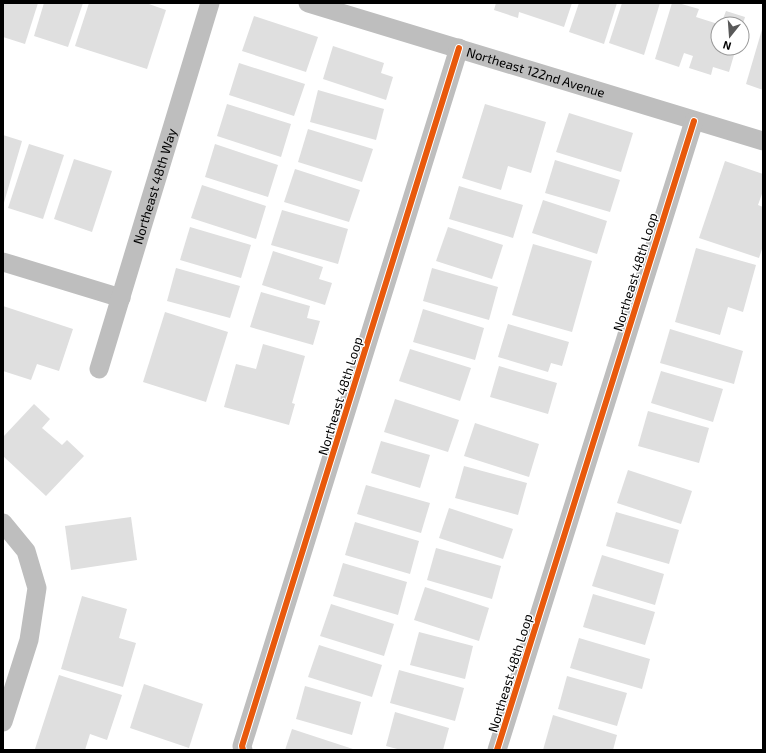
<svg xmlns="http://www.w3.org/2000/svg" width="766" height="753" font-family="'Exo 2',sans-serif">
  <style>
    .building { fill: #dfdfdf }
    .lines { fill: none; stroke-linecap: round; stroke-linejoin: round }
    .street { stroke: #bebebe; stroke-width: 19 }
    .cycleway-casing { stroke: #fff; stroke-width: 8 }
    .cycleway { stroke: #e8590c; stroke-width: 6 }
    .labels { text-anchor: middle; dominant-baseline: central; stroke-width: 3; stroke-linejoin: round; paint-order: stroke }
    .street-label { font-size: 13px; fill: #000; stroke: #fff }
  </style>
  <rect width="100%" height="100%" fill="#fff"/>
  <g class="building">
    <path d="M 3,3 L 38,3 L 25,44 L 3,37 Z"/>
    <path d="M 44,3 L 83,3 L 68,47 L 34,36 Z"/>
    <path d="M 89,3 L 146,3 L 166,10 L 147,69 L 75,46 Z"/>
    <path d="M 496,3 L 572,3 L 564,27 L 519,12 L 518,18 L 494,10 Z"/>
    <path d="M 579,3 L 617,3 L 604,44 L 569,32 Z"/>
    <path d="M 622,3 L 660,3 L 644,55 L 609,43 Z"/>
    <path d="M 672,3 L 678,3 L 699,9 L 696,17 L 718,24 L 718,48 L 736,48 L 729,72 L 713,67 L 711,75 L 689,68 L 693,56 L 684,53 L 679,67 L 655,59 Z"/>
    <path d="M 726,11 L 745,17 L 742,27 L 742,24 L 721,24 Z"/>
    <path d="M 254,16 L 318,37 L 306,72 L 242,51 Z"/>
    <path d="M 763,26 L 763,90 L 746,84 Z"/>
    <path d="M 333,46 L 384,63 L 381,73 L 393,77 L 386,100 L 323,79 Z"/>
    <path d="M 239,63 L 305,84 L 294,116 L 229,95 Z"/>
    <path d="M 318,90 L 384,109 L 376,140 L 310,122 Z"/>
    <path d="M 227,104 L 291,124 L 281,157 L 217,136 Z"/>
    <path d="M 485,104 L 546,122 L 531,173 L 508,166 L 501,190 L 462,178 Z"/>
    <path d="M 569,113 L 633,133 L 621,172 L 556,152 Z"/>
    <path d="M 308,129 L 373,149 L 362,182 L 298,162 Z"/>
    <path d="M 3,135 L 22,141 L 3,206 Z"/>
    <path d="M 29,144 L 64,155 L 43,219 L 8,208 Z"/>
    <path d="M 215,144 L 278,165 L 268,197 L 205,177 Z"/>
    <path d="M 74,159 L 112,171 L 92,232 L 54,219 Z"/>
    <path d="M 555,160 L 620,180 L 610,212 L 545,193 Z"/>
    <path d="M 725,161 L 763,174 L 763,191 L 758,205 L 763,207 L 763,246 L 759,258 L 699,238 Z"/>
    <path d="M 295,169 L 360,190 L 349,222 L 284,202 Z"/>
    <path d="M 202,185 L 266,206 L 256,239 L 191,218 Z"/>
    <path d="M 459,186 L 523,205 L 513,238 L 449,219 Z"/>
    <path d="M 543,200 L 607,221 L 597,254 L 532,233 Z"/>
    <path d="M 282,210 L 348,229 L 338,264 L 271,245 Z"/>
    <path d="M 190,227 L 251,245 L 241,278 L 180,260 Z"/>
    <path d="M 448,227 L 503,245 L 492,279 L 436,261 Z"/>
    <path d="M 533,244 L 592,261 L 572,332 L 512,315 Z"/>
    <path d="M 696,248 L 756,265 L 743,312 L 728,307 L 720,335 L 675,322 Z"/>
    <path d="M 273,251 L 323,267 L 319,279 L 332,283 L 325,305 L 262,285 Z"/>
    <path d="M 176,268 L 240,286 L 230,318 L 167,301 Z"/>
    <path d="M 432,268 L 498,287 L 489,320 L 423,301 Z"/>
    <path d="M 261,292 L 310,306 L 307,318 L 320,321 L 313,345 L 250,327 Z"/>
    <path d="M 3,306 L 73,329 L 59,371 L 37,364 L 31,380 L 3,371 Z"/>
    <path d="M 423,309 L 484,328 L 475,360 L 413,342 Z"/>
    <path d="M 165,312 L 228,332 L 206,402 L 143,382 Z"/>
    <path d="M 508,324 L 569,342 L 562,366 L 551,363 L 548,372 L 498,357 Z"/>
    <path d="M 670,329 L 743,351 L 734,384 L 660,363 Z"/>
    <path d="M 263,344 L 305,356 L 292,403 L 295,404 L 289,425 L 224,407 L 236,364 L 256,369 Z"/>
    <path d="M 410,349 L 471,368 L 460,401 L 399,381 Z"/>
    <path d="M 499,366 L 557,383 L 548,414 L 490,397 Z"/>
    <path d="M 661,371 L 723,389 L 713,422 L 651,403 Z"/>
    <path d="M 395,399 L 459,420 L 448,452 L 384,432 Z"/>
    <path d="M 34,404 L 50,419 L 42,428 L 62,445 L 67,440 L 84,456 L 46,496 L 3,456 L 3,437 Z"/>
    <path d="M 648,411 L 709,428 L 699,463 L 638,446 Z"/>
    <path d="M 475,423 L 539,444 L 529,477 L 464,456 Z"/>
    <path d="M 381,441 L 430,455 L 420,488 L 371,473 Z"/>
    <path d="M 464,466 L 527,483 L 518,515 L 455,498 Z"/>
    <path d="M 628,470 L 692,491 L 681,524 L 617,503 Z"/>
    <path d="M 366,485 L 430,503 L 421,533 L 357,514 Z"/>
    <path d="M 449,508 L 513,529 L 503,559 L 439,538 Z"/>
    <path d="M 616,512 L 679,530 L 669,564 L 606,546 Z"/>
    <path d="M 131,517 L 137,560 L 71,570 L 65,526 Z"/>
    <path d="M 355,522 L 419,541 L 410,574 L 345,555 Z"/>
    <path d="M 436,548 L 501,566 L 492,599 L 427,580 Z"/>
    <path d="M 602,555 L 664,574 L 655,605 L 592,586 Z"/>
    <path d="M 343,563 L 407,582 L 398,615 L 333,596 Z"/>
    <path d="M 425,587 L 489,608 L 479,641 L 414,620 Z"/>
    <path d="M 593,594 L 655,612 L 645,645 L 583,627 Z"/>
    <path d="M 82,596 L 127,609 L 119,638 L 136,643 L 123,687 L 61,669 Z"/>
    <path d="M 331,604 L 394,624 L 384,656 L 320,636 Z"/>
    <path d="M 419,632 L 473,646 L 465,679 L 410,665 Z"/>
    <path d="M 579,638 L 650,659 L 642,689 L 570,668 Z"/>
    <path d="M 319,645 L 382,665 L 372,697 L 308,677 Z"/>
    <path d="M 399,670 L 464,688 L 455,721 L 390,703 Z"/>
    <path d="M 59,675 L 122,695 L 107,740 L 90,734 L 85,750 L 35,749 Z"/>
    <path d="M 567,676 L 627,693 L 617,726 L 558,709 Z"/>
    <path d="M 144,684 L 203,704 L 189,748 L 130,728 Z"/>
    <path d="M 305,686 L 361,702 L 352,735 L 296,719 Z"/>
    <path d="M 395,712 L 449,728 L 443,750 L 401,750 L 386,746 Z"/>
    <path d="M 553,715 L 617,735 L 613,750 L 543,750 Z"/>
    <path d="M 292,729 L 356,750 L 285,750 Z"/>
  </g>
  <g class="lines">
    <g class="street">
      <path id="s1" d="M 308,3 L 763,141"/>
      <path d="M 3,262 L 121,298"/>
      <path id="s2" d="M 99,369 L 210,3"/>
      <path d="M 3,523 L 26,551 L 37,588 L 29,640 L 3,722"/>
      <path d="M 243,750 L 242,746 L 459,48"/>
      <path d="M 497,750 L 694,121"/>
    </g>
    <g class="cycleway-casing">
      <g id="cycleway">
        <path d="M 243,750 L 242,746 L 459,48"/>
        <path d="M 497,750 L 694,121"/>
      </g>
    </g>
    <use href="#cycleway" class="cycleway"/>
  </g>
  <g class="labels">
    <g class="street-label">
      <text stroke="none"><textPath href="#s1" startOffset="238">Northeast 122nd Avenue</textPath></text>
      <text stroke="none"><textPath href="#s2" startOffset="191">Northeast 48th Way</textPath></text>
      <text transform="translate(635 272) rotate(-73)">Northeast 48th Loop</text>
      <text transform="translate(340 396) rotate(-73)">Northeast 48th Loop</text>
      <text transform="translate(510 673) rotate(-73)">Northeast 48th Loop</text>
    </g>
  </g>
  <rect width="766" height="753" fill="none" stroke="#000000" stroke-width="8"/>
  <g transform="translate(730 36) rotate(197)"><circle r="19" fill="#ffffff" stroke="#999999"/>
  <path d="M0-3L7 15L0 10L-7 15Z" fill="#595959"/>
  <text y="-6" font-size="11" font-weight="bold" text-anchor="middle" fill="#000000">N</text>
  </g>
</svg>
